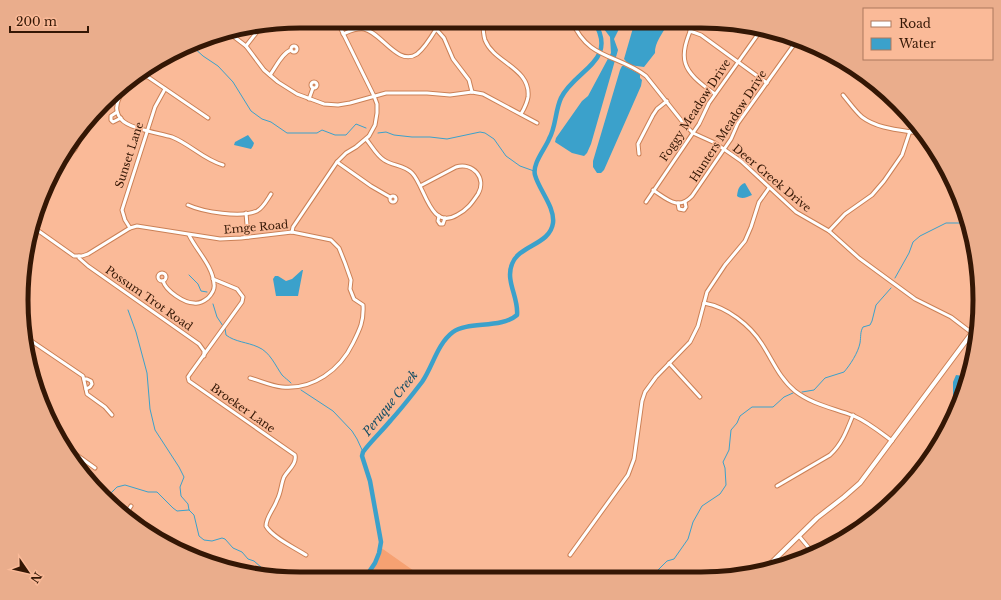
<svg xmlns="http://www.w3.org/2000/svg" width="1001" height="600" font-family="'Libre Baskerville',serif">
  <style>
    .green { fill: #f6a172 }
    .water { fill: #3ba1cb }
    .lines { fill: none; stroke-linecap: round; stroke-linejoin: round }
    .stream { stroke: #3ba1cb; stroke-width: 1 }
    .river { stroke: #3ba1cb; stroke-width: 4.5 }
    .minor-casing { stroke: #cb8056; stroke-width: 5 }
    .major-casing { stroke: #cb8056; stroke-width: 6 }
    .minor { stroke: #fff; stroke-width: 3 }
    .major { stroke: #fff; stroke-width: 4 }
    .labels { text-anchor: middle; dominant-baseline: central; stroke-width: 3.5; stroke-linejoin: round; paint-order: stroke }
    .street-label { font-size: 11px; fill: #341705; stroke: #faba98 }
    .water-label { font-size: 12px; font-style: italic; fill: #164e64; stroke: #faba98 }
    .rim { fill: none; stroke: #341705; stroke-width: 5 }
  </style>
  <rect width="100%" height="100%" fill="#faba98"/>
  <path class="green" d="M 380,547 L 424,578 L 367,578 L 377,561 Z"/>
  <g class="water">
    <path d="M 598,21 L 623,21 L 614,39 L 618,50 L 591,144 L 587,153 L 584,156 L 572,153 L 555,142 L 556,138 L 582,101 L 588,96 L 611,53 L 610,37 Z"/>
    <path d="M 635,21 L 669,22 C 664,31 654,43 655,53 L 644,67 L 629,65 L 624,59 Z"/>
    <path d="M 622,66 L 624,66 L 640,74 L 640,78 L 642,80 L 641,86 L 604,170 L 601,173 L 597,173 L 593,167 L 593,161 L 620,70 Z"/>
    <path d="M 248,135 L 254,143 L 253,146 L 251,149 L 234,145 L 235,142 Z"/>
    <path d="M 745,183 L 752,195 C 747,197 742,200 737,196 C 738,189 739,185 745,183 Z"/>
    <path d="M 302,270 L 303,270 L 298,296 L 276,296 L 273,279 L 275,276 L 278,276 L 286,281 L 292,279 Z"/>
    <path d="M 956,375 L 963,376 C 965,386 964,404 955,410 L 953,410 L 952,406 L 953,402 L 953,382 Z"/>
  </g>
  <g class="lines">
    <g class="stream">
      <path d="M 192,46 L 203,56 L 218,66 L 233,82 L 251,111 L 262,119 L 271,122 L 287,133 L 317,133 L 322,130 L 335,135 L 346,135 L 356,124 L 366,128"/>
      <path d="M 378,133 L 386,132 L 394,135 L 412,137 L 430,137 L 447,139 L 480,132 L 485,133 L 494,139 L 506,156 L 520,166 L 534,171"/>
      <path d="M 189,275 L 198,284 L 201,291 L 207,292"/>
      <path d="M 895,278 L 909,253 L 913,242 L 920,236 L 946,223 L 968,223"/>
      <path d="M 213,304 L 217,317 L 223,326"/>
      <path d="M 128,310 L 136,332 L 147,373 L 150,409 L 155,430 L 179,467 L 184,477 L 180,487 L 181,496 L 188,504 L 189,510 L 194,515 L 199,536 L 204,540 L 212,541 L 222,538 L 225,539 L 233,548 L 242,552 L 248,559 L 254,561 L 262,568 L 269,570 L 274,577"/>
      <path d="M 225,328 L 226,335 C 235,342 247,342 258,347 C 270,352 275,365 282,375 C 285,378 288,380 291,383"/>
      <path d="M 301,390 L 333,411 L 352,431 L 357,439 L 363,452"/>
      <path d="M 802,392 L 814,390 L 825,378 L 844,372 C 850,365 858,353 860,343 C 861,337 860,332 863,327 L 870,325 L 872,321 L 876,305 L 891,288"/>
      <path d="M 107,497 L 117,487 L 125,485 L 148,492 L 157,492 L 173,508 L 177,511 L 189,510"/>
      <path d="M 650,578 L 667,561 L 674,559 L 688,539 L 693,522 L 702,506 L 720,494 L 726,485 L 725,468 L 723,462 L 729,450 L 731,430 L 737,423 L 740,416 L 752,407 L 773,407 L 784,397 L 793,393"/>
      <path d="M 695,578 C 707,571 708,567 722,573 L 728,571 L 732,576"/>
    </g>
    <path class="river" d="M 365,578 L 375,563 L 379,553 L 381,542 L 370,481 L 362,456 L 363,452 C 371,441 382,431 391,420 C 402,408 412,395 422,382 C 433,366 437,344 453,332 C 468,321 501,329 517,315 C 519,298 505,281 512,264 C 519,245 550,245 553,223 C 555,207 539,190 535,175 C 532,164 545,149 549,139 C 556,127 555,111 561,98 C 575,69 619,62 594,21"/>
    <g class="minor-casing">
      <g id="minor">
        <path d="M 483,21 C 483,28 483,34 485,40 C 494,63 531,68 528,97 C 527,103 524,109 521,114"/>
        <path d="M 572,21 C 588,60 618,54 646,76 L 685,125 L 693,133 L 715,143 L 741,161 L 796,212 L 829,231 L 859,258 L 915,299 L 951,317 L 972,333"/>
        <path d="M 694,22 C 677,60 681,70 715,94"/>
        <path d="M 752,28 L 759,33"/>
        <path d="M 436,29 L 444,38 L 453,59 L 469,80 L 472,92"/>
        <path d="M 690,31 L 701,35 L 767,83"/>
        <path d="M 229,33 L 246,46 L 264,70 L 278,82 L 297,94 L 324,104 L 338,105 L 350,103 L 386,93 L 427,93 L 450,95 L 472,92 L 483,94 L 537,123"/>
        <path d="M 343,34 C 350,31 356,28 364,29 C 381,32 398,67 417,54 C 427,46 434,32 441,21"/>
        <circle cx="294" cy="49" r="3"/>
        <path d="M 246,46 L 260,28"/>
        <path d="M 270,75 C 276,67 282,53 291,50"/>
        <circle cx="314" cy="85" r="3"/>
        <path d="M 843,95 C 849,102 855,111 862,117 C 879,130 904,130 924,134"/>
        <path d="M 309,99 L 313,88"/>
        <path d="M 117,112 L 111,116 L 111,120 L 113,122 L 121,118"/>
        <path d="M 208,118 L 148,77 C 137,75 131,79 125,88 C 119,97 112,109 121,119 C 129,129 159,133 172,137 C 190,144 204,160 223,165"/>
        <path d="M 366,139 C 372,146 376,155 384,160 C 393,166 404,165 412,173 C 425,186 430,231 457,215 C 467,210 472,203 478,194 C 487,178 473,162 456,167 L 420,186"/>
        <path d="M 639,154 L 638,144 L 653,115 L 657,109 L 667,101"/>
        <path d="M 337,162 L 371,186 L 390,197"/>
        <path d="M 56,169 L 75,149 L 80,139"/>
        <path d="M 653,190 C 667,199 678,211 692,196 L 731,139 L 738,123 L 798,39"/>
        <circle cx="393" cy="199" r="3"/>
        <path d="M 646,202 L 699,124 L 709,103 L 761,30"/>
        <path d="M 678,203 L 679,209 L 684,210 L 686,207 L 685,202"/>
        <path d="M 188,205 C 203,212 241,218 257,211 C 263,208 267,200 271,194"/>
        <path d="M 246,213 L 248,237"/>
        <path d="M 439,216 L 438,221 L 440,224 L 443,224 L 445,218"/>
        <path d="M 33,227 L 74,256 L 82,256 L 88,254 L 130,228 L 137,226 L 220,239 L 241,238 L 292,232 L 331,240 L 339,248 L 345,263 L 351,280 L 350,289 L 354,299 L 363,305 C 364,321 360,329 353,343 C 340,370 313,390 282,387 C 271,386 261,381 250,378"/>
        <path d="M 130,228 L 125,220 L 122,210 L 155,107 L 165,89"/>
        <path d="M 829,231 L 845,214 L 872,195 L 884,181 L 902,155 L 910,131"/>
        <path d="M 292,232 L 293,227 L 337,162 L 346,153 L 356,147 L 369,136 L 375,125 L 377,113 L 377,104 L 374,96 L 337,21"/>
        <path d="M 79,256 L 79,258 L 88,266 L 199,344 L 204,351 L 204,356"/>
        <circle cx="162" cy="277" r="4"/>
        <path d="M 213,279 L 237,289 L 243,297 L 242,302 L 190,374 L 188,377 L 189,381 L 295,455 C 297,464 288,470 284,477 C 281,484 281,493 277,500 C 274,509 266,517 266,526 C 272,537 295,548 306,555"/>
        <path d="M 163,281 C 166,291 184,303 194,303 C 200,304 204,301 208,298 C 212,294 215,289 214,284 C 213,266 196,250 189,235"/>
        <path d="M 704,303 C 727,307 750,325 762,344 C 773,361 780,379 795,391 C 813,405 834,408 854,416 C 868,422 880,432 892,441"/>
        <path d="M 27,338 L 83,376 L 87,394 L 105,407 L 112,415"/>
        <path d="M 669,363 L 700,397"/>
        <path d="M 84,379 L 87,379 L 91,381 L 92,384 L 90,387 L 86,389"/>
        <path d="M 67,448 L 95,468"/>
        <path d="M 777,486 L 830,455 C 842,444 847,430 853,415"/>
        <path d="M 126,514 L 131,506"/>
        <path d="M 799,536 L 814,554"/>
        <path d="M 570,555 L 628,475 L 634,459 L 642,401 L 645,392 L 656,377 L 690,342 L 698,326 L 707,292 L 725,265 L 745,241 L 751,227 L 759,202 L 769,188"/>
      </g>
    </g>
    <g class="major-casing">
      <path id="major" d="M 764,570 L 817,518 L 844,497 L 860,483 L 977,326"/>
    </g>
    <use href="#minor" class="minor"/>
    <use href="#major" class="major"/>
  </g>
  <g class="labels">
    <g class="street-label">
      <text transform="translate(695 110) rotate(-57)">Foggy Meadow Drive</text>
      <text transform="translate(728 126) rotate(-57)">Hunters Meadow Drive</text>
      <text transform="translate(129 155) rotate(-72)">Sunset Lane</text>
      <text transform="translate(772 178) rotate(40)">Deer Creek Drive</text>
      <text transform="translate(256 227) rotate(-5)">Emge Road</text>
      <text transform="translate(149 298) rotate(35)">Possum Trot Road</text>
      <text transform="translate(243 408) rotate(35)">Broeker Lane</text>
    </g>
    <g class="water-label">
      <text transform="translate(390 403) rotate(-51)">Peruque Creek</text>
    </g>
  </g>
  <path d="M0 0H1001V600H0ZM300 28H701A272 272 0 0 1 973 300V300A272 272 0 0 1 701 572H300A272 272 0 0 1 28 300V300A272 272 0 0 1 300 28Z" fill="#eaad8c" fill-rule="evenodd"/>
  <path class="rim" d="M300 28H701A272 272 0 0 1 973 300V300A272 272 0 0 1 701 572H300A272 272 0 0 1 28 300V300A272 272 0 0 1 300 28Z"/>
  <rect x="863" y="8" width="130" height="52" fill="#faba98" stroke="#ab795d"/>
  <rect x="871" y="21" width="20" height="6" fill="#ffffff" stroke="#ab795d"/>
  <text x="899" y="28" font-size="12" fill="#341705">Road</text>
  <rect x="871" y="38" width="20" height="12" fill="#3ba1cb" stroke="#ab795d"/>
  <text x="899" y="48" font-size="12" fill="#341705">Water</text>
  <g transform="translate(28 572) rotate(124)" stroke="#faba98" stroke-width="3" paint-order="stroke">
  <path d="M0-3L7 15L0 10L-7 15Z" fill="#341705"/>
  <text y="-6" font-size="11" font-weight="bold" text-anchor="middle" fill="#341705">N</text>
  </g>
  <path d="M10 26v6h78v-6" fill="none" stroke="#341705" stroke-width="2"/>
  <text x="16" y="26" font-size="12" fill="#341705" stroke="#faba98" stroke-width="3" paint-order="stroke">200 m</text>
</svg>
